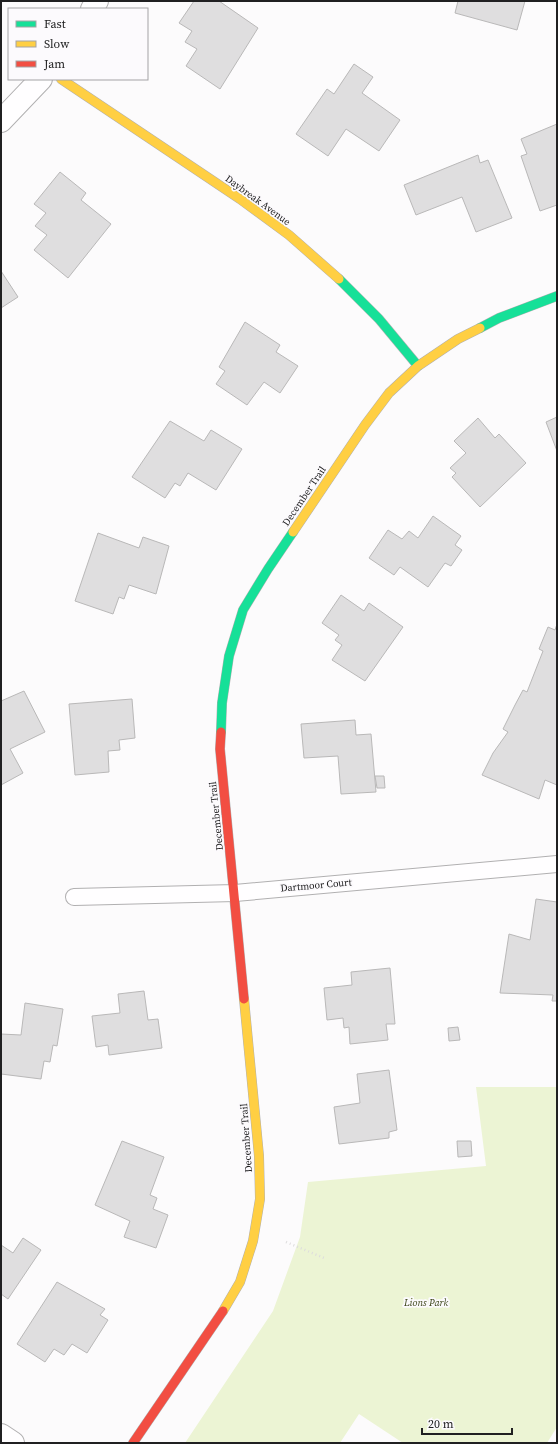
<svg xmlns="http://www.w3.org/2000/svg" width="558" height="1444" font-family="'Source Serif 4',serif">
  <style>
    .green { fill: #ecf4d4 }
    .building { fill: #dfdedf; stroke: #b9b8b8 }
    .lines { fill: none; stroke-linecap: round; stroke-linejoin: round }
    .lane-casing { stroke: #b1b0b1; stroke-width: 18 }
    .street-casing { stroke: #b1b0b1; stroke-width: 24 }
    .fast-casing { stroke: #b1b0b1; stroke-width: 10 }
    .slow-casing { stroke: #b1b0b1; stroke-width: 10 }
    .jam-casing { stroke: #b1b0b1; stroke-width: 10 }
    .path { stroke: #dddcdd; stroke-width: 2.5; stroke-dasharray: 1 3; stroke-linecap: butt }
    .lane { stroke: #fffeff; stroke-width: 16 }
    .street { stroke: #fffeff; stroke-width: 22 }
    .fast { stroke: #16e098; stroke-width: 9 }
    .slow { stroke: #ffcf43; stroke-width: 9 }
    .jam { stroke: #f24e42; stroke-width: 9 }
    .labels { text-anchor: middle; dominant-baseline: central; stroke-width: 3.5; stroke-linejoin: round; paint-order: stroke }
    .street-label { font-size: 10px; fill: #202021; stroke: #fcfafd }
    .park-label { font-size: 10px; font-style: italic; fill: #394214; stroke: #fcfafd }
  </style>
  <rect width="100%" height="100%" fill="#fcfbfc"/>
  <path class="green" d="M 476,1087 L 557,1087 L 557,1427 L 547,1443 L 403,1443 L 359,1414 L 340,1443 L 185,1443 L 273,1311 L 300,1237 L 308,1182 L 486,1166 Z"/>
  <g class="building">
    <path d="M 194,1 L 219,1 L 258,28 L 220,89 L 186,66 L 197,49 L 185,42 L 192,31 L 179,23 Z"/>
    <path d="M 458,1 L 525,1 L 517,30 L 455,13 Z"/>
    <path d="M 354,64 L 373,77 L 362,93 L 400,120 L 379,151 L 346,129 L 328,156 L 296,134 L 327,89 L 334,94 Z"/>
    <path d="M 557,124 L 557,205 L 540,211 L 521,156 L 527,154 L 521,139 Z"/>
    <path d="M 478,155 L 480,163 L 488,160 L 512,218 L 476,232 L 462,197 L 416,215 L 404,185 Z"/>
    <path d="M 60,172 L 86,193 L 81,200 L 111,224 L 68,278 L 34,250 L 47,235 L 35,226 L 46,213 L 34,204 Z"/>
    <path d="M 1,271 L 18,297 L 1,308 Z"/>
    <path d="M 245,322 L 280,345 L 276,352 L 298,366 L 280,393 L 264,382 L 247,405 L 216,384 L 225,371 L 219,367 Z"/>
    <path d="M 557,417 L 557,451 L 546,422 Z"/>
    <path d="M 478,418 L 495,438 L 499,434 L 526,463 L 480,507 L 452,477 L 456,473 L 450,468 L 466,453 L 454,441 Z"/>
    <path d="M 170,421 L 204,441 L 211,430 L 242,449 L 216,490 L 188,473 L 180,486 L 175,483 L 165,498 L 132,477 Z"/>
    <path d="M 433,516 L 461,536 L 455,545 L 462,550 L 451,566 L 445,563 L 428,587 L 400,567 L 394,575 L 369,558 L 388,530 L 402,539 L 409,531 L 418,538 Z"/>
    <path d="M 98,533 L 139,548 L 143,537 L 169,546 L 156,594 L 129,585 L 124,599 L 119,597 L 113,614 L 75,601 Z"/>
    <path d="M 341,595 L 364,611 L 369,603 L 403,627 L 365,681 L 332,660 L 342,645 L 335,640 L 339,635 L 322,623 Z"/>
    <path d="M 557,624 L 557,785 L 545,780 L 539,799 L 482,775 L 493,753 L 508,732 L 503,729 L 515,705 L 523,690 L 527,692 L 543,651 L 539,649 L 548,627 L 555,630 Z"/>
    <path d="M 24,691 L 45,732 L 10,749 L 23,773 L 1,785 L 1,701 Z"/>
    <path d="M 132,699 L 135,738 L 119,740 L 120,750 L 108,751 L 109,772 L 75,775 L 69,704 Z"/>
    <path d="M 355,720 L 356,735 L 371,734 L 376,792 L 341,794 L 338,756 L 304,758 L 301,724 Z"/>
    <path d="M 375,776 L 384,776 L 385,788 L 377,788 Z"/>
    <path d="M 536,899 L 557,902 L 557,1001 L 552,1001 L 553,995 L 500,993 L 509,934 L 530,940 Z"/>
    <path d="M 390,968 L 395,1024 L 386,1024 L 388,1040 L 350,1044 L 349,1027 L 344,1028 L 343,1018 L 327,1020 L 324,988 L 352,985 L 351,972 Z"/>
    <path d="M 144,991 L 148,1020 L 158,1019 L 162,1048 L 109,1055 L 108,1045 L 96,1047 L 92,1016 L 120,1013 L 118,994 Z"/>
    <path d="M 25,1003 L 63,1009 L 57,1046 L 53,1045 L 50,1062 L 44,1061 L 41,1079 L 1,1074 L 1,1034 L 21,1035 Z"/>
    <path d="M 458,1027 L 460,1040 L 449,1041 L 448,1028 Z"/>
    <path d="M 389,1070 L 397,1130 L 389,1132 L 389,1138 L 339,1144 L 334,1107 L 360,1103 L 357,1074 Z"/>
    <path d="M 122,1141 L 164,1157 L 150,1195 L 157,1198 L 153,1209 L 168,1215 L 156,1248 L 124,1237 L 130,1221 L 95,1205 Z"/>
    <path d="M 457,1141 L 471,1141 L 472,1156 L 458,1157 Z"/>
    <path d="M 23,1238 L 41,1250 L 8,1299 L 1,1294 L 1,1245 L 13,1253 Z"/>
    <path d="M 57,1282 L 105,1309 L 100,1315 L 108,1320 L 87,1353 L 72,1344 L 64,1355 L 54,1349 L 45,1362 L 17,1344 Z"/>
  </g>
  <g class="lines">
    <g class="lane-casing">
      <path id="lane" d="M 74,897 L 235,893 L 557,864"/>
    </g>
    <g class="street-casing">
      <g id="street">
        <path d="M 92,9 L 97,1"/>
        <path d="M 1,121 L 41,79"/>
        <path d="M 1,1435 L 13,1443"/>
      </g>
    </g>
    <g class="fast-casing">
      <g id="fast">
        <path d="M 339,279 L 379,319 L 418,366"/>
        <path d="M 480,328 L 499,318 L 557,296"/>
        <path d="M 221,732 L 222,703 L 229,656 L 243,610 L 268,569 L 293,532"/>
      </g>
    </g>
    <g class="slow-casing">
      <g id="slow">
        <path d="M 61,79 L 240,199 L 289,235 L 339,279"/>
        <path d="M 293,532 L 365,425 L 389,393 L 418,366 L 458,339 L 480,328"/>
        <path d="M 223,1311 L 240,1282 L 253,1241 L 260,1199 L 259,1156 L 244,999"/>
      </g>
    </g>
    <g class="jam-casing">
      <g id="jam">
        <path d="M 221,732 L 220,749 L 244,999"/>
        <path d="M 133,1443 L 223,1311"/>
      </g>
    </g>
    <path class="path" d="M 286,1242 L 324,1258"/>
    <use href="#lane" class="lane"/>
    <use href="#street" class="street"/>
    <use href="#fast" class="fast"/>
    <use href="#slow" class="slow"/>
    <use href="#jam" class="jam"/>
  </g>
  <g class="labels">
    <g class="street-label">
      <text transform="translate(258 200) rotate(36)">Daybreak Avenue</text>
      <text transform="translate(304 496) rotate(-56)">December Trail</text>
      <text transform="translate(216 816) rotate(-96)">December Trail</text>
      <text transform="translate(316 885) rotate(-5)">Dartmoor Court</text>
      <text transform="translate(246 1138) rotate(-94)">December Trail</text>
    </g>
    <g class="park-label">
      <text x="426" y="1302">Lions Park</text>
    </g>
  </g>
  <rect width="558" height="1444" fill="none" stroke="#202021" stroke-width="4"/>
  <rect x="8" y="8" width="140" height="72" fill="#fcfafd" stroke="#a4a3a5"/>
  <rect x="16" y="21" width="20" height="6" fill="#16e098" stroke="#a4a3a5"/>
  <text x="44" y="28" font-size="12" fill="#202021">Fast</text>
  <rect x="16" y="41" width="20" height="6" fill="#ffcf43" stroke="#a4a3a5"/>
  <text x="44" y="48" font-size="12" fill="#202021">Slow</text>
  <rect x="16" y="61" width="20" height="6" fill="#f24e42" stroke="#a4a3a5"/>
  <text x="44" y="68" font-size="12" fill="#202021">Jam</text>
  <path d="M422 1428v6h90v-6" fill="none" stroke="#202021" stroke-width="2"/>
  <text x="428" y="1428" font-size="12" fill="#202021" stroke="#fcfafd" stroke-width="3" paint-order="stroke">20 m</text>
</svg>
